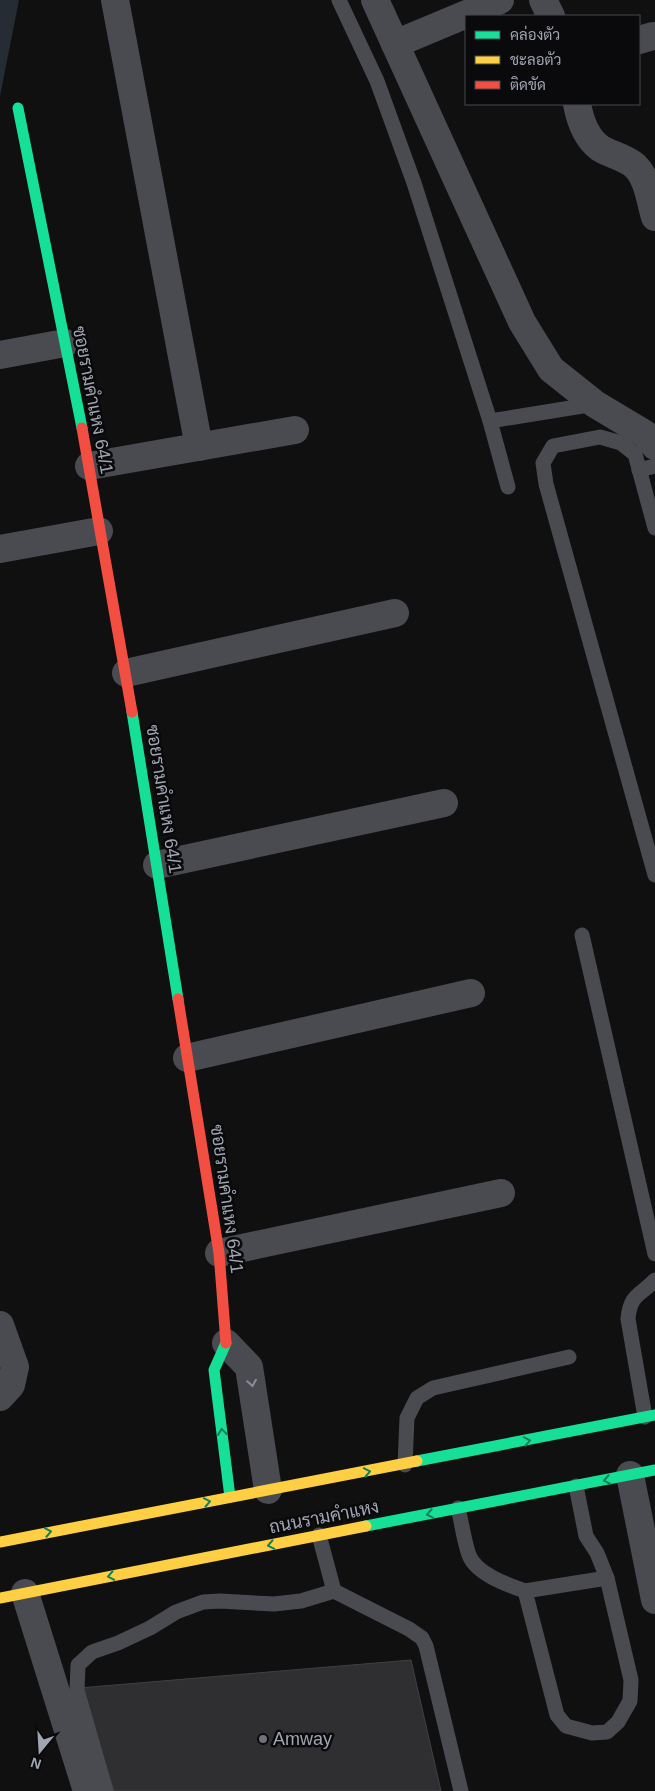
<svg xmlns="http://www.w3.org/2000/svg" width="655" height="1791" font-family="Helvetica,Sarabun,sans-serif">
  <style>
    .water { fill: #262c33 }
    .building { fill: #2f2f31; stroke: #3e4044 }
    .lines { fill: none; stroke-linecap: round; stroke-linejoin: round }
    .lane { stroke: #4a4b50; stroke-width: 15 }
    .street { stroke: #4a4b50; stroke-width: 28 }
    .fast { stroke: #16e098; stroke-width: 11 }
    .slow { stroke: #ffcf43; stroke-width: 11 }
    .jam { stroke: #f24e42; stroke-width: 11 }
    .oneway { stroke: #8a8e9a }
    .oneway2 { stroke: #118059 }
    .poi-dot { fill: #6e7179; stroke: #0a0a0c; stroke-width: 2 }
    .labels { text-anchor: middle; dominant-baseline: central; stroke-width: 5; stroke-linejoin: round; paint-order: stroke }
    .street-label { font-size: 18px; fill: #a0a5b2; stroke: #0a0a0c }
    .poi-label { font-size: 18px; fill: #a0a5b2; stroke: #0a0a0c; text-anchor: start }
  </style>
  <rect width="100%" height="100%" fill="#101010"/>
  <path class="water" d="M 0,0 L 19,0 L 0,96 Z"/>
  <path class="building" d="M 411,1660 L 441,1791 L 114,1791 L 79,1688 Z"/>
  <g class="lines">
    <g class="lane">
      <path d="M 339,0 L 377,81 L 414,183 L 490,421 L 508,487"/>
      <path d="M 490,421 L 595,404"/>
      <path d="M 639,470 L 655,466"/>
      <path d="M 655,528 L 635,454 L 621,443 L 600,437 L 553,446 L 543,463 L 546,484 L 655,875"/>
      <path d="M 582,935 L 655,1254"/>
      <path d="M 645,1417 L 628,1319 C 630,1294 640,1296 655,1280"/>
      <path d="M 405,1465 L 407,1418 L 417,1398 L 433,1388 L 569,1357"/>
      <path d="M 458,1508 C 462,1524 464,1541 469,1555 C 476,1574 508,1585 525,1591 L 557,1715 L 566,1726 L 592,1733 L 607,1732 L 618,1722 L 630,1701 L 631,1680 L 607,1578 L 597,1553 L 586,1536 L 576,1486"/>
      <path d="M 334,1591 L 409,1629 L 422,1638 L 426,1646 L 461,1791"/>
      <path d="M 525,1591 L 607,1578"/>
      <path d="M 106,1791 L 77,1690 L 78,1665 L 92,1652 L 118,1643 L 150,1628 L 176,1612 L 203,1602 L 220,1601 L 274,1604 L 301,1601 L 334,1591 L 319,1535"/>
    </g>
    <g class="street">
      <path d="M 115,0 L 199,447"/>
      <path d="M 375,0 L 522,322 L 551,369 L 595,404 L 645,434 L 655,446"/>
      <path d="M 543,0 L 551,16"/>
      <path d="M 639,40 L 653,36"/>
      <path d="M 395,44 L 500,0"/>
      <path d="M 577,104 C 580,120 586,138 600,148 C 611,155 625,157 635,166 C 648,178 650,201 655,217"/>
      <path d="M 0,355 L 65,343"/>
      <path d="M 89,466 L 295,430"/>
      <path d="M 0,549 L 99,531"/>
      <path d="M 126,673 L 395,613"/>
      <path d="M 157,865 L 444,803"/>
      <path d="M 187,1058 L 471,993"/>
      <path d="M 219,1253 L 501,1193"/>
      <path d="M 0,1325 L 15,1367 L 11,1385 L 0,1397"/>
      <path d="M 226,1343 L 249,1367 L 268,1490"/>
      <path d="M 630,1475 L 655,1600"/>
      <path d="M 25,1593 L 87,1791"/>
    </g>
    <g class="fast">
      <path d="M 18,108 L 82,428"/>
      <path d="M 132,712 L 178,999"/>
      <path d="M 226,1343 L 214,1370 L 230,1497"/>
      <path d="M 417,1461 L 655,1415"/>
      <path d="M 366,1526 L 655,1470"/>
    </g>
    <g class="slow">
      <path d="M 0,1542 L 417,1461"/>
      <path d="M 0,1598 L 366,1526"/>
    </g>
    <g class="jam">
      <path d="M 82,428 L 132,712"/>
      <path d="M 178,999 L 219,1253 L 226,1343"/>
    </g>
  </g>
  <defs><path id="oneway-chevron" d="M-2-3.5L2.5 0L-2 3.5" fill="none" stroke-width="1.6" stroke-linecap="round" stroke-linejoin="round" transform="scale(1.25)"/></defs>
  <use class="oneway" href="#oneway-chevron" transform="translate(252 1383) rotate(81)"/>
  <g class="oneway2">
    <use href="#oneway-chevron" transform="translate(222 1432) rotate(-97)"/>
    <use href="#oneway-chevron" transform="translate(527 1441) rotate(-11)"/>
    <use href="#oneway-chevron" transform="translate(367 1472) rotate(-11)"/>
    <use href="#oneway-chevron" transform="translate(607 1480) rotate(169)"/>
    <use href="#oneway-chevron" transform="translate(207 1502) rotate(-11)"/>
    <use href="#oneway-chevron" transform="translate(430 1514) rotate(169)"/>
    <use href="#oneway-chevron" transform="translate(48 1532) rotate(-11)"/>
    <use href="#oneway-chevron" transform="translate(271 1545) rotate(169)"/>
    <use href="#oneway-chevron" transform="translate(111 1576) rotate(169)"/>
  </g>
  <circle class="poi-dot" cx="263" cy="1739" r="5"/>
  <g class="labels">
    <g class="street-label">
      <text transform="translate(93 400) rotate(79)">ซอยรามคำแหง 64/1</text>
      <text transform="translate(164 799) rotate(81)">ซอยรามคำแหง 64/1</text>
      <text transform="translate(227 1199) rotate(82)">ซอยรามคำแหง 64/1</text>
      <text transform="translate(324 1517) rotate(-11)">ถนนรามคำแหง</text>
    </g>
    <g class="poi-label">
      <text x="273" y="1739">Amway</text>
    </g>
  </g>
  <rect x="465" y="15" width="175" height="90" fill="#0a0a0c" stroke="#46484e"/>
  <rect x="475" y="31" width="25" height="8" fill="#16e098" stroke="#46484e"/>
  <text x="510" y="40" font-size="15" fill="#a0a5b2">คล่องตัว</text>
  <rect x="475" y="56" width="25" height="8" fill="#ffcf43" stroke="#46484e"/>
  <text x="510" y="65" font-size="15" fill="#a0a5b2">ชะลอตัว</text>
  <rect x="475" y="81" width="25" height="8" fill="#f24e42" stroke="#46484e"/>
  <text x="510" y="90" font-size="15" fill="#a0a5b2">ติดขัด</text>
  <g transform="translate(40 1751) rotate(198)" stroke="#0a0a0c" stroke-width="4" paint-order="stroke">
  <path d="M0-4L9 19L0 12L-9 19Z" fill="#a0a5b2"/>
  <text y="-8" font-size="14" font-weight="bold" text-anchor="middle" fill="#a0a5b2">N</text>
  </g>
</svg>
